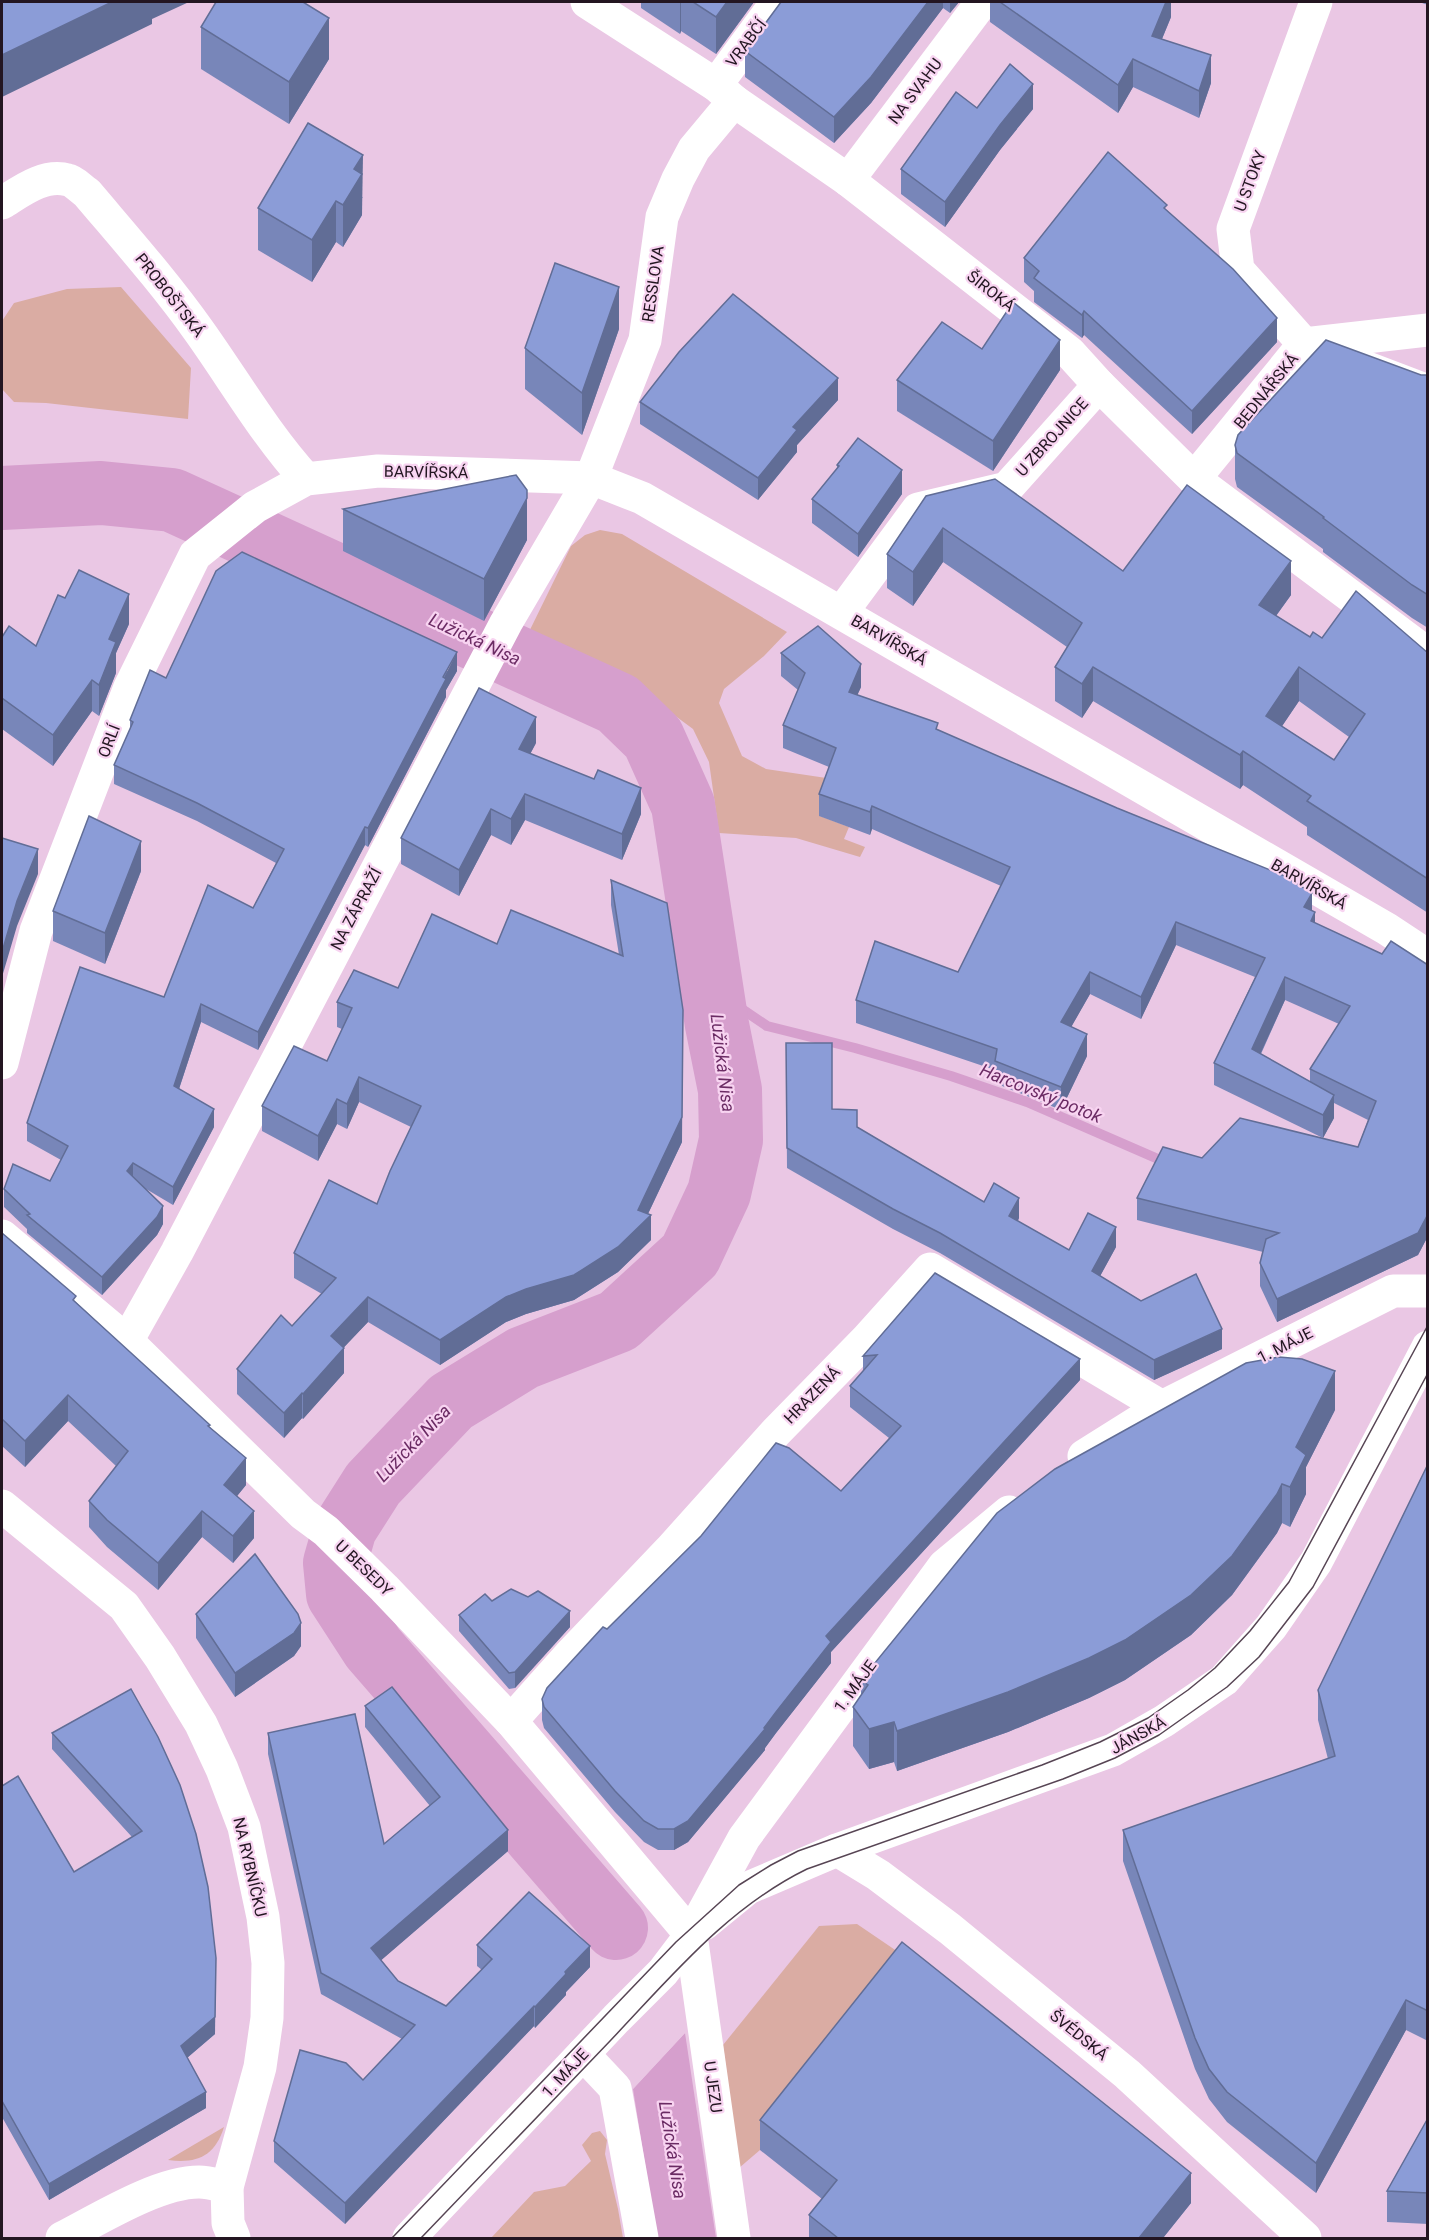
<svg xmlns="http://www.w3.org/2000/svg" width="1429" height="2240" font-family="Roboto,sans-serif">
  <style>
    .green { fill: #daaca3 }
    .water { fill: #d69fcd }
    .pier { fill: #eac7e4 }
    .lines { fill: none; stroke-linecap: round; stroke-linejoin: round }
    .stream { stroke: #d69fcd; stroke-width: 10 }
    .river { stroke: #d69fcd; stroke-width: 64 }
    .street { stroke: #fff; stroke-width: 33 }
    .tram { stroke: #574554; stroke-width: 1.5 }
    .wall { fill: #7886b9; fill-rule: evenodd }
    .shaded-wall { fill: #616d96 }
    .building { fill: #8b9cd7; stroke: #616d96; stroke-width: 1.5; fill-rule: evenodd }
    .labels { text-anchor: middle; dominant-baseline: central; stroke-width: 4.5; stroke-linejoin: round; paint-order: stroke }
    .street-label { font-size: 16px; fill: #231621; stroke: #f8d4f1 }
    .water-label { font-size: 18px; font-style: italic; fill: #6b2b64; stroke: #f8d4f1 }
  </style>
  <rect width="100%" height="100%" fill="#eac7e4"/>
  <g class="green">
    <path d="M 121,287 L 191,368 L 188,419 L 46,403 L 14,402 L 2,389 L 2,321 L 14,303 L 67,289 Z"/>
    <path d="M 600,530 L 622,534 L 787,632 L 764,656 L 724,689 L 719,703 L 742,756 L 766,769 L 833,779 L 820,816 L 849,827 L 844,839 L 865,847 L 860,857 L 796,838 L 719,833 L 709,762 L 693,729 L 670,712 L 525,640 L 571,546 L 585,535 Z"/>
    <path d="M 857,1924 L 907,1958 L 760,2150 L 739,2168 L 723,2045 L 819,1926 Z"/>
    <path d="M 224,2127 C 215,2156 197,2164 168,2160 Z"/>
    <path d="M 600,2131 L 607,2140 L 605,2154 L 618,2209 L 623,2238 L 491,2238 L 534,2192 L 565,2186 L 591,2161 L 582,2145 L 592,2133 Z"/>
  </g>
  <path class="water" d="M 685,2033 L 716,2238 L 657,2238 L 633,2089 Z"/>
  <path class="pier" d="M 684,2030 L 685,2033 L 633,2089 L 633,2085 Z"/>
  <g class="lines">
    <path class="stream" d="M 711,988 L 767,1026 L 855,1048 L 951,1076 L 1027,1102 L 1158,1159 L 1170,1162"/>
    <path class="river" d="M 2,498 L 101,493 L 172,500 L 618,704 L 653,738 L 683,805 L 717,1025 L 730,1090 L 731,1140 L 719,1193 L 690,1255 L 618,1321 L 523,1358 L 451,1402 L 373,1484 L 345,1528 L 335,1563 L 338,1594 L 373,1648 L 616,1928"/>
    <g class="street">
      <path d="M 587,2 L 716,85 L 734,101 L 848,180 L 1070,353 L 1099,385 L 1194,479 L 1428,654"/>
      <path d="M 1316,2 L 1233,229 L 1238,270 L 1304,344 L 1428,391"/>
      <path d="M 716,85 L 777,2"/>
      <path d="M 848,180 L 982,2"/>
      <path d="M 2,203 C 20,192 44,173 68,180 C 74,181 81,189 87,193 C 125,238 165,283 199,331 C 234,380 265,434 306,479"/>
      <path d="M 1194,479 L 1304,344 L 1428,330"/>
      <path d="M 842,612 L 918,509 L 1007,488 L 1099,385"/>
      <path d="M 2,1063 L 36,931 L 130,687 L 195,555 L 255,507 L 306,479 L 378,471 L 591,478 L 642,498 L 1387,929 L 1428,956"/>
      <path d="M 2,1236 L 127,1341 L 303,1514 L 326,1531 L 384,1588 L 511,1721 L 691,1935"/>
      <path d="M 127,1341 L 177,1252 L 506,623 L 591,478 L 645,340 L 662,217 L 678,179 L 694,149 L 734,101"/>
      <path d="M 1084,1456 L 1162,1407 L 1393,1291 L 1428,1291"/>
      <path d="M 2,1506 L 124,1606 L 160,1657 L 201,1724 L 222,1769 L 244,1827 L 263,1917 L 268,1963 L 267,2018 L 260,2067 L 227,2187 L 228,2223 L 234,2238"/>
      <path d="M 511,1721 L 569,1656 L 670,1550 L 776,1432 L 867,1339 L 930,1269 L 1162,1407"/>
      <path d="M 837,1850 L 878,1875 L 950,1929 L 1127,2074 L 1305,2238"/>
      <path d="M 704,1924 L 748,1888 L 837,1850 L 1113,1750 L 1164,1721 L 1224,1680 L 1271,1627 L 1316,1562 L 1428,1347"/>
      <path d="M 691,1935 L 734,2238"/>
      <path d="M 583,2054 L 615,2088 L 642,2238"/>
      <path d="M 62,2238 C 99,2219 158,2182 199,2182 C 208,2182 218,2185 227,2187"/>
      <path d="M 409,2238 L 616,2019 L 663,1972 L 691,1935 L 744,1838 L 944,1566 L 1009,1512"/>
    </g>
    <g class="tram">
      <path d="M 392,2238 L 676,1942 L 739,1885 L 771,1865 L 798,1851 L 1042,1765 L 1100,1742 L 1148,1718 L 1188,1690 L 1215,1668 L 1250,1631 L 1289,1582 L 1428,1325"/>
      <path d="M 421,2238 C 484,2173 547,2107 610,2041 C 670,1978 727,1908 807,1869 L 1063,1779 L 1115,1758 L 1159,1735 L 1227,1687 L 1259,1657 L 1313,1587 L 1428,1373"/>
    </g>
  </g>
  <g class="wall">
    <path d="M 641,2 L 754,2 L 716,54 L 681,31 L 680,34 L 641,8 Z"/>
    <path d="M 781,2 L 959,2 L 950,13 L 943,8 L 871,103 L 834,143 L 745,77 L 745,51 Z"/>
    <path d="M 990,2 L 1171,2 L 1171,17 L 1162,39 L 1211,83 L 1199,118 L 1133,87 L 1118,113 L 990,22 Z"/>
    <path d="M 1422,2 L 1428,2 L 1428,5 L 1422,3 Z"/>
    <path d="M 201,27 L 329,59 L 289,124 L 201,69 Z"/>
    <path d="M 977,108 L 1033,109 L 1000,150 L 945,227 L 901,194 L 901,169 Z"/>
    <path d="M 363,197 L 362,198 L 362,215 L 343,247 L 336,242 L 312,282 L 258,250 L 258,208 Z"/>
    <path d="M 1167,210 L 1277,342 L 1192,434 L 1084,335 L 1082,338 L 1034,302 L 1034,291 L 1024,282 L 1024,258 Z"/>
    <path d="M 619,329 L 582,435 L 525,389 L 525,348 Z"/>
    <path d="M 1060,370 L 993,471 L 897,411 L 897,380 Z"/>
    <path d="M 1421,375 L 1428,375 L 1428,628 L 1412,618 L 1323,552 L 1323,549 L 1237,487 L 1235,479 L 1235,445 Z"/>
    <path d="M 838,400 L 797,445 L 797,452 L 758,500 L 640,424 L 640,402 Z"/>
    <path d="M 837,465 L 902,494 L 858,557 L 812,523 L 812,499 L 837,469 Z"/>
    <path d="M 926,496 L 1123,571 L 1291,595 L 1276,616 L 1310,637 L 1322,638 L 1428,653 L 1428,913 L 1307,835 L 1307,827 L 1243,785 L 1240,789 L 1093,701 L 1082,718 L 1055,701 L 1055,667 L 1067,647 L 943,562 L 913,606 L 887,588 L 887,554 ZM 1299,701 L 1349,737 L 1334,760 L 1282,726 Z"/>
    <path d="M 343,509 L 527,540 L 484,621 L 343,551 Z"/>
    <path d="M 129,624 L 116,653 L 116,673 L 99,716 L 92,711 L 53,766 L 2,729 L 2,637 L 36,646 Z"/>
    <path d="M 781,653 L 861,687 L 857,695 L 938,730 L 1312,910 L 1315,923 L 1382,954 L 1428,965 L 1428,1236 L 1418,1255 L 1277,1322 L 1260,1286 L 1260,1263 L 1263,1252 L 1137,1220 L 1137,1198 L 1202,1158 L 1358,1147 L 1368,1120 L 1334,1103 L 1334,1118 L 1323,1138 L 1214,1085 L 1214,1063 L 1255,977 L 1176,945 L 1141,1019 L 1090,994 L 1071,1027 L 1087,1056 L 1061,1110 L 995,1083 L 995,1070 L 856,1023 L 856,1000 L 958,972 L 1001,886 L 872,829 L 870,835 L 819,816 L 819,794 L 829,767 L 783,748 L 783,725 L 798,690 L 781,676 ZM 1285,1000 L 1339,1024 L 1310,1069 L 1310,1082 L 1261,1054 Z"/>
    <path d="M 457,671 L 446,690 L 446,697 L 368,847 L 365,845 L 258,1050 L 201,1022 L 179,1089 L 214,1127 L 173,1205 L 146,1189 L 163,1224 L 157,1235 L 102,1295 L 27,1233 L 27,1229 L 4,1207 L 4,1189 L 50,1181 L 61,1160 L 27,1141 L 27,1123 L 164,997 L 253,908 L 276,863 L 197,821 L 114,784 L 114,765 L 130,729 L 130,720 L 166,678 Z"/>
    <path d="M 536,743 L 530,754 L 641,814 L 622,860 L 525,820 L 511,845 L 491,835 L 459,896 L 401,864 L 401,838 Z"/>
    <path d="M 141,871 L 105,964 L 53,941 L 53,911 Z"/>
    <path d="M 611,880 L 682,1142 L 648,1214 L 651,1240 L 618,1272 L 574,1300 L 526,1314 L 506,1322 L 440,1365 L 368,1322 L 344,1347 L 344,1373 L 303,1419 L 302,1418 L 284,1438 L 237,1394 L 237,1369 L 292,1326 L 322,1294 L 294,1278 L 294,1253 L 377,1204 L 411,1127 L 359,1102 L 347,1129 L 337,1124 L 318,1161 L 262,1131 L 262,1106 L 327,1061 L 342,1029 L 337,1027 L 337,1002 L 398,988 L 497,944 L 619,955 L 611,905 Z"/>
    <path d="M 786,1043 L 832,1109 L 857,1127 L 984,1202 L 1019,1218 L 1018,1221 L 1069,1250 L 1116,1247 L 1100,1276 L 1222,1349 L 1154,1380 L 940,1253 L 893,1229 L 787,1168 Z"/>
    <path d="M 2,1233 L 210,1427 L 246,1485 L 237,1496 L 254,1538 L 233,1563 L 202,1537 L 158,1590 L 107,1547 L 89,1527 L 89,1501 L 116,1466 L 68,1421 L 25,1467 L 2,1446 Z"/>
    <path d="M 935,1273 L 1080,1380 L 831,1652 L 831,1663 L 776,1733 L 765,1748 L 765,1750 L 688,1842 L 674,1850 L 658,1850 L 644,1842 L 615,1812 L 544,1728 L 542,1720 L 542,1699 L 607,1629 L 841,1491 L 889,1438 L 850,1407 L 850,1386 L 863,1371 L 863,1356 Z"/>
    <path d="M 1335,1410 L 1306,1467 L 1306,1494 L 1290,1527 L 1282,1523 L 1277,1533 L 1232,1595 L 1191,1635 L 1125,1680 L 1089,1698 L 1008,1732 L 897,1771 L 894,1762 L 869,1769 L 853,1746 L 853,1707 L 861,1695 L 861,1680 Z"/>
    <path d="M 1428,1464 L 1428,2041 L 1406,2030 L 1316,2193 L 1227,2122 L 1209,2099 L 1195,2069 L 1123,1861 L 1123,1830 L 1328,1759 L 1318,1720 L 1318,1690 Z"/>
    <path d="M 492,1601 L 570,1627 L 515,1688 L 509,1689 L 459,1631 L 459,1615 Z"/>
    <path d="M 196,1614 L 301,1646 L 294,1656 L 235,1697 L 196,1638 Z"/>
    <path d="M 131,1689 L 215,2034 L 187,2058 L 206,2108 L 49,2200 L 2,2117 L 2,1786 L 74,1872 L 132,1837 L 52,1749 L 52,1733 Z"/>
    <path d="M 365,1706 L 508,1851 L 381,1960 L 398,1981 L 446,2006 L 482,1970 L 477,1966 L 477,1945 L 590,1967 L 566,1992 L 566,1995 L 535,2028 L 534,2026 L 345,2224 L 274,2162 L 274,2141 L 363,2080 L 402,2039 L 321,1994 L 268,1754 L 268,1733 L 384,1844 L 430,1806 L 365,1727 Z"/>
    <path d="M 1428,2118 L 1428,2224 L 1387,2222 L 1387,2191 Z"/>
    <path d="M 760,2120 L 1191,2203 L 1163,2238 L 809,2238 L 809,2215 L 822,2199 L 760,2150 Z"/>
  </g>
  <g class="shaded-wall">
    <path d="M 112,2 L 189,2 L 152,19 L 152,24 L 2,97 L 2,55 Z"/>
    <path d="M 680,2 L 681,2 L 681,31 L 680,34 Z"/>
    <path d="M 727,2 L 754,2 L 716,54 L 716,17 Z"/>
    <path d="M 928,2 L 943,2 L 943,8 L 871,103 L 834,143 L 834,117 Z"/>
    <path d="M 950,2 L 959,2 L 950,13 Z"/>
    <path d="M 1166,2 L 1171,2 L 1171,17 L 1152,63 L 1152,36 Z"/>
    <path d="M 329,18 L 329,59 L 289,124 L 289,82 Z"/>
    <path d="M 1211,55 L 1211,83 L 1199,118 L 1199,91 Z"/>
    <path d="M 1133,59 L 1133,87 L 1118,113 L 1118,85 Z"/>
    <path d="M 1033,84 L 1033,109 L 1000,150 L 945,227 L 945,202 L 1000,125 Z"/>
    <path d="M 363,155 L 362,215 L 343,247 L 343,205 L 354,169 Z"/>
    <path d="M 336,201 L 336,242 L 312,282 L 312,240 Z"/>
    <path d="M 619,287 L 619,329 L 582,435 L 582,393 Z"/>
    <path d="M 1084,311 L 1084,335 L 1082,338 L 1082,315 Z"/>
    <path d="M 1277,318 L 1277,342 L 1192,434 L 1192,411 Z"/>
    <path d="M 1060,340 L 1060,370 L 993,471 L 993,441 Z"/>
    <path d="M 838,378 L 838,400 L 797,445 L 797,452 L 758,500 L 758,478 L 793,427 Z"/>
    <path d="M 902,470 L 902,494 L 858,557 L 858,534 Z"/>
    <path d="M 527,498 L 527,540 L 484,621 L 484,579 Z"/>
    <path d="M 943,528 L 943,562 L 913,606 L 913,572 Z"/>
    <path d="M 1291,561 L 1291,595 L 1259,639 L 1259,605 Z"/>
    <path d="M 129,594 L 129,624 L 116,653 L 116,673 L 99,716 L 99,685 L 109,639 Z"/>
    <path d="M 457,652 L 457,671 L 446,690 L 446,697 L 368,847 L 368,828 Z"/>
    <path d="M 861,664 L 861,687 L 849,714 L 849,692 Z"/>
    <path d="M 1093,667 L 1093,701 L 1082,718 L 1082,684 Z"/>
    <path d="M 1299,667 L 1299,701 L 1266,750 L 1266,716 Z"/>
    <path d="M 92,680 L 92,711 L 53,766 L 53,735 Z"/>
    <path d="M 536,717 L 536,743 L 519,775 L 519,749 Z"/>
    <path d="M 1243,751 L 1243,785 L 1240,789 L 1240,755 Z"/>
    <path d="M 641,788 L 641,814 L 622,860 L 622,834 Z"/>
    <path d="M 525,794 L 525,820 L 511,845 L 511,819 Z"/>
    <path d="M 872,806 L 872,829 L 870,835 L 870,812 Z"/>
    <path d="M 491,809 L 491,835 L 459,896 L 459,870 Z"/>
    <path d="M 365,827 L 365,845 L 258,1050 L 258,1032 Z"/>
    <path d="M 141,841 L 141,871 L 105,964 L 105,933 Z"/>
    <path d="M 38,849 L 38,874 L 17,926 L 2,977 L 2,952 L 17,901 Z"/>
    <path d="M 1312,893 L 1312,916 L 1304,907 Z"/>
    <path d="M 1315,912 L 1315,935 L 1311,921 Z"/>
    <path d="M 1176,922 L 1176,945 L 1141,1019 L 1141,997 Z"/>
    <path d="M 1090,972 L 1090,994 L 1061,1045 L 1061,1022 Z"/>
    <path d="M 1285,977 L 1285,1000 L 1252,1072 L 1252,1049 Z"/>
    <path d="M 201,1004 L 201,1022 L 174,1104 L 174,1086 Z"/>
    <path d="M 683,1010 L 682,1142 L 645,1220 L 651,1215 L 651,1240 L 618,1272 L 574,1300 L 526,1314 L 506,1322 L 440,1365 L 440,1340 L 638,1210 Z"/>
    <path d="M 1087,1034 L 1087,1056 L 1061,1110 L 1061,1087 Z"/>
    <path d="M 359,1077 L 359,1102 L 347,1129 L 347,1104 Z"/>
    <path d="M 1334,1095 L 1334,1118 L 1323,1138 L 1323,1115 Z"/>
    <path d="M 337,1099 L 337,1124 L 318,1161 L 318,1136 Z"/>
    <path d="M 214,1109 L 214,1127 L 173,1205 L 173,1187 Z"/>
    <path d="M 133,1163 L 133,1181 L 127,1171 Z"/>
    <path d="M 1019,1198 L 1019,1218 L 1009,1236 L 1009,1216 Z"/>
    <path d="M 163,1206 L 163,1224 L 157,1235 L 102,1295 L 102,1277 Z"/>
    <path d="M 1428,1214 L 1428,1236 L 1418,1255 L 1277,1322 L 1277,1299 Z"/>
    <path d="M 1116,1227 L 1116,1247 L 1092,1291 L 1092,1271 Z"/>
    <path d="M 368,1297 L 368,1322 L 331,1361 L 331,1336 Z"/>
    <path d="M 1222,1329 L 1222,1349 L 1154,1380 L 1154,1360 Z"/>
    <path d="M 344,1348 L 344,1373 L 303,1419 L 303,1394 Z"/>
    <path d="M 1080,1359 L 1080,1380 L 831,1652 L 831,1663 L 776,1733 L 765,1748 L 765,1750 L 688,1842 L 674,1850 L 674,1829 L 764,1728 L 826,1636 Z"/>
    <path d="M 1335,1371 L 1335,1410 L 1306,1467 L 1306,1494 L 1290,1527 L 1290,1487 L 1296,1447 Z"/>
    <path d="M 302,1393 L 302,1418 L 284,1438 L 284,1413 Z"/>
    <path d="M 68,1395 L 68,1421 L 25,1467 L 25,1441 Z"/>
    <path d="M 246,1458 L 246,1485 L 224,1512 L 224,1485 Z"/>
    <path d="M 1282,1484 L 1282,1523 L 1277,1533 L 1232,1595 L 1191,1635 L 1125,1680 L 1089,1698 L 1008,1732 L 897,1771 L 897,1731 Z"/>
    <path d="M 202,1511 L 202,1537 L 158,1590 L 158,1563 Z"/>
    <path d="M 254,1511 L 254,1538 L 233,1563 L 233,1536 Z"/>
    <path d="M 570,1611 L 570,1627 L 515,1688 L 515,1672 Z"/>
    <path d="M 301,1623 L 301,1646 L 294,1656 L 235,1697 L 235,1673 Z"/>
    <path d="M 894,1722 L 894,1762 L 869,1769 L 869,1729 Z"/>
    <path d="M 508,1830 L 508,1851 L 371,1969 L 371,1948 Z"/>
    <path d="M 590,1946 L 590,1967 L 566,1992 L 566,1995 L 535,2028 L 535,2007 L 565,1972 Z"/>
    <path d="M 216,1958 L 215,2034 L 181,2063 L 181,2046 Z"/>
    <path d="M 1406,2000 L 1406,2030 L 1316,2193 L 1316,2163 Z"/>
    <path d="M 534,2006 L 534,2026 L 345,2224 L 345,2203 Z"/>
    <path d="M 206,2092 L 206,2108 L 49,2200 L 49,2184 Z"/>
    <path d="M 1191,2173 L 1191,2203 L 1163,2238 L 1139,2238 Z"/>
  </g>
  <g class="building">
    <path d="M 2,2 L 112,2 L 2,55 Z"/>
    <path d="M 216,2 L 303,2 L 329,18 L 289,82 L 201,27 Z"/>
    <path d="M 693,2 L 727,2 L 716,17 Z"/>
    <path d="M 781,2 L 928,2 L 871,77 L 834,117 L 745,51 Z"/>
    <path d="M 1000,2 L 1166,2 L 1152,36 L 1211,55 L 1199,91 L 1133,59 L 1118,85 Z"/>
    <path d="M 1010,64 L 1033,84 L 1000,125 L 945,202 L 901,169 L 956,92 L 977,108 Z"/>
    <path d="M 308,123 L 363,155 L 354,169 L 362,174 L 343,205 L 336,201 L 312,240 L 258,208 Z"/>
    <path d="M 1108,152 L 1167,205 L 1164,208 L 1233,269 L 1277,318 L 1192,411 L 1084,311 L 1082,315 L 1034,278 L 1039,271 L 1024,258 Z"/>
    <path d="M 555,263 L 619,287 L 582,393 L 525,348 Z"/>
    <path d="M 733,294 L 838,378 L 793,427 L 797,430 L 758,478 L 640,402 L 679,352 Z"/>
    <path d="M 1013,302 L 1060,340 L 993,441 L 897,380 L 942,322 L 982,349 Z"/>
    <path d="M 1326,340 L 1421,375 L 1428,375 L 1428,595 L 1412,585 L 1323,518 L 1324,517 L 1237,453 L 1235,445 L 1238,435 Z"/>
    <path d="M 858,438 L 902,470 L 858,534 L 812,499 L 839,466 L 837,465 Z"/>
    <path d="M 516,475 L 527,490 L 527,498 L 484,579 L 343,509 Z"/>
    <path d="M 995,479 L 1123,571 L 1187,485 L 1291,561 L 1259,605 L 1310,637 L 1313,632 L 1322,638 L 1356,591 L 1428,653 L 1428,879 L 1307,801 L 1311,796 L 1243,751 L 1240,755 L 1093,667 L 1082,684 L 1055,667 L 1082,623 L 943,528 L 913,572 L 887,554 L 926,496 ZM 1299,667 L 1365,714 L 1334,760 L 1266,716 Z"/>
    <path d="M 242,552 L 457,652 L 443,677 L 446,679 L 368,828 L 365,827 L 258,1032 L 201,1004 L 174,1086 L 214,1109 L 173,1187 L 133,1163 L 127,1171 L 163,1206 L 157,1217 L 102,1277 L 27,1215 L 30,1214 L 4,1189 L 13,1164 L 50,1181 L 68,1146 L 27,1123 L 80,967 L 164,997 L 208,885 L 253,908 L 284,849 L 197,803 L 114,765 L 133,722 L 130,720 L 150,670 L 166,678 L 216,571 Z"/>
    <path d="M 79,570 L 129,594 L 109,639 L 116,642 L 99,685 L 92,680 L 53,735 L 2,698 L 2,637 L 9,626 L 36,646 L 58,595 L 65,598 Z"/>
    <path d="M 818,626 L 861,664 L 849,692 L 938,723 L 936,729 L 1117,808 L 1285,876 L 1312,893 L 1304,907 L 1315,912 L 1311,921 L 1382,954 L 1391,941 L 1428,965 L 1428,1214 L 1418,1233 L 1277,1299 L 1260,1263 L 1266,1239 L 1279,1233 L 1137,1198 L 1163,1147 L 1202,1158 L 1240,1118 L 1358,1147 L 1376,1101 L 1310,1069 L 1350,1006 L 1285,977 L 1252,1049 L 1334,1095 L 1323,1115 L 1214,1063 L 1265,958 L 1176,922 L 1141,997 L 1090,972 L 1061,1022 L 1087,1034 L 1061,1087 L 995,1061 L 997,1049 L 856,1000 L 875,941 L 958,972 L 1010,867 L 872,806 L 870,812 L 819,794 L 836,748 L 783,725 L 805,673 L 781,653 Z"/>
    <path d="M 479,688 L 536,717 L 519,749 L 594,779 L 598,770 L 641,788 L 622,834 L 525,794 L 511,819 L 491,809 L 459,870 L 401,838 Z"/>
    <path d="M 89,816 L 141,841 L 105,933 L 53,911 Z"/>
    <path d="M 2,838 L 38,849 L 17,901 L 2,952 Z"/>
    <path d="M 611,880 L 667,903 L 683,1010 L 682,1117 L 638,1210 L 651,1215 L 618,1247 L 574,1275 L 526,1289 L 506,1297 L 440,1340 L 368,1297 L 331,1336 L 344,1348 L 303,1394 L 302,1393 L 284,1413 L 237,1369 L 281,1315 L 292,1326 L 336,1278 L 294,1253 L 329,1180 L 377,1204 L 390,1171 L 421,1106 L 359,1077 L 347,1104 L 337,1099 L 318,1136 L 262,1106 L 294,1046 L 327,1061 L 352,1008 L 337,1002 L 354,970 L 398,988 L 432,914 L 497,944 L 511,910 L 623,956 Z"/>
    <path d="M 786,1043 L 832,1043 L 832,1109 L 857,1110 L 857,1127 L 984,1202 L 994,1183 L 1019,1198 L 1009,1216 L 1069,1250 L 1088,1213 L 1116,1227 L 1092,1271 L 1141,1301 L 1196,1274 L 1222,1329 L 1154,1360 L 940,1233 L 893,1209 L 787,1148 Z"/>
    <path d="M 2,1233 L 76,1296 L 73,1300 L 210,1425 L 208,1426 L 246,1458 L 224,1485 L 254,1511 L 233,1536 L 202,1511 L 158,1563 L 107,1520 L 89,1501 L 128,1451 L 68,1395 L 25,1441 L 2,1419 Z"/>
    <path d="M 935,1273 L 1080,1359 L 826,1636 L 831,1642 L 776,1712 L 764,1728 L 765,1729 L 688,1821 L 674,1829 L 658,1829 L 644,1821 L 615,1791 L 544,1707 L 542,1699 L 547,1688 L 603,1627 L 607,1629 L 701,1536 L 776,1443 L 789,1448 L 841,1491 L 901,1426 L 850,1386 L 877,1355 L 863,1356 Z"/>
    <path d="M 1279,1357 L 1302,1359 L 1335,1371 L 1296,1447 L 1306,1455 L 1290,1487 L 1282,1484 L 1277,1494 L 1232,1556 L 1191,1595 L 1125,1640 L 1089,1658 L 1008,1692 L 897,1731 L 894,1722 L 869,1729 L 853,1707 L 868,1685 L 861,1680 L 997,1513 L 1055,1469 L 1246,1363 Z"/>
    <path d="M 1428,1464 L 1428,2011 L 1406,2000 L 1316,2163 L 1227,2092 L 1209,2069 L 1195,2038 L 1123,1830 L 1335,1756 L 1318,1690 Z"/>
    <path d="M 255,1554 L 298,1614 L 301,1623 L 294,1633 L 235,1673 L 196,1614 Z"/>
    <path d="M 511,1589 L 528,1597 L 538,1591 L 570,1611 L 515,1672 L 509,1673 L 459,1615 L 485,1594 L 492,1601 Z"/>
    <path d="M 392,1687 L 508,1830 L 371,1948 L 398,1981 L 446,2006 L 492,1959 L 477,1945 L 529,1892 L 590,1946 L 565,1972 L 566,1974 L 535,2007 L 534,2006 L 345,2203 L 274,2141 L 300,2050 L 346,2063 L 363,2080 L 415,2025 L 321,1973 L 268,1733 L 355,1714 L 384,1844 L 440,1797 L 365,1706 Z"/>
    <path d="M 131,1689 L 158,1737 L 180,1785 L 196,1834 L 208,1887 L 216,1958 L 215,2017 L 181,2046 L 206,2092 L 49,2184 L 2,2101 L 2,1786 L 18,1776 L 74,1872 L 142,1831 L 52,1733 Z"/>
    <path d="M 902,1942 L 1191,2173 L 1139,2238 L 838,2238 L 809,2215 L 837,2180 L 760,2120 Z"/>
    <path d="M 1428,2118 L 1428,2193 L 1387,2191 Z"/>
  </g>
  <g class="labels">
    <g class="street-label">
      <text transform="translate(746 43) rotate(-53)">VRABČÍ</text>
      <text transform="translate(915 91) rotate(-53)">NA SVAHU</text>
      <text transform="translate(1250 181) rotate(-70)">U STOKY</text>
      <text transform="translate(653 284) rotate(-82)">RESSLOVA</text>
      <text transform="translate(991 291) rotate(38)">ŠIROKÁ</text>
      <text transform="translate(170 295) rotate(52)">PROBOŠTSKÁ</text>
      <text transform="translate(1266 391) rotate(-51)">BEDNÁŘSKÁ</text>
      <text transform="translate(1052 437) rotate(-48)">U ZBROJNICE</text>
      <text transform="translate(426 472) rotate(1)">BARVÍŘSKÁ</text>
      <text transform="translate(889 640) rotate(30)">BARVÍŘSKÁ</text>
      <text transform="translate(109 741) rotate(-69)">ORLÍ</text>
      <text transform="translate(1309 884) rotate(30)">BARVÍŘSKÁ</text>
      <text transform="translate(356 909) rotate(-62)">NA ZÁPRAŽÍ</text>
      <text transform="translate(1285 1345) rotate(-27)">1. MÁJE</text>
      <text transform="translate(812 1395) rotate(-46)">HRAZENÁ</text>
      <text transform="translate(364 1568) rotate(44)">U BESEDY</text>
      <text transform="translate(855 1686) rotate(-54)">1. MÁJE</text>
      <text transform="translate(1138 1735) rotate(-29)">JÁNSKÁ</text>
      <text transform="translate(250 1867) rotate(77)">NA RYBNÍČKU</text>
      <text transform="translate(1079 2035) rotate(39)">ŠVÉDSKÁ</text>
      <text transform="translate(565 2073) rotate(-47)">1. MÁJE</text>
      <text transform="translate(713 2087) rotate(82)">U JEZU</text>
    </g>
    <g class="water-label">
      <text transform="translate(475 639) rotate(25)">Lužická Nisa</text>
      <text transform="translate(723 1063) rotate(83)">Lužická Nisa</text>
      <text transform="translate(1041 1093) rotate(22)">Harcovský potok</text>
      <text transform="translate(413 1443) rotate(-46)">Lužická Nisa</text>
      <text transform="translate(673 2150) rotate(81)">Lužická Nisa</text>
    </g>
  </g>
  <rect width="1429" height="2240" fill="none" stroke="#231621" stroke-width="6"/>
</svg>
